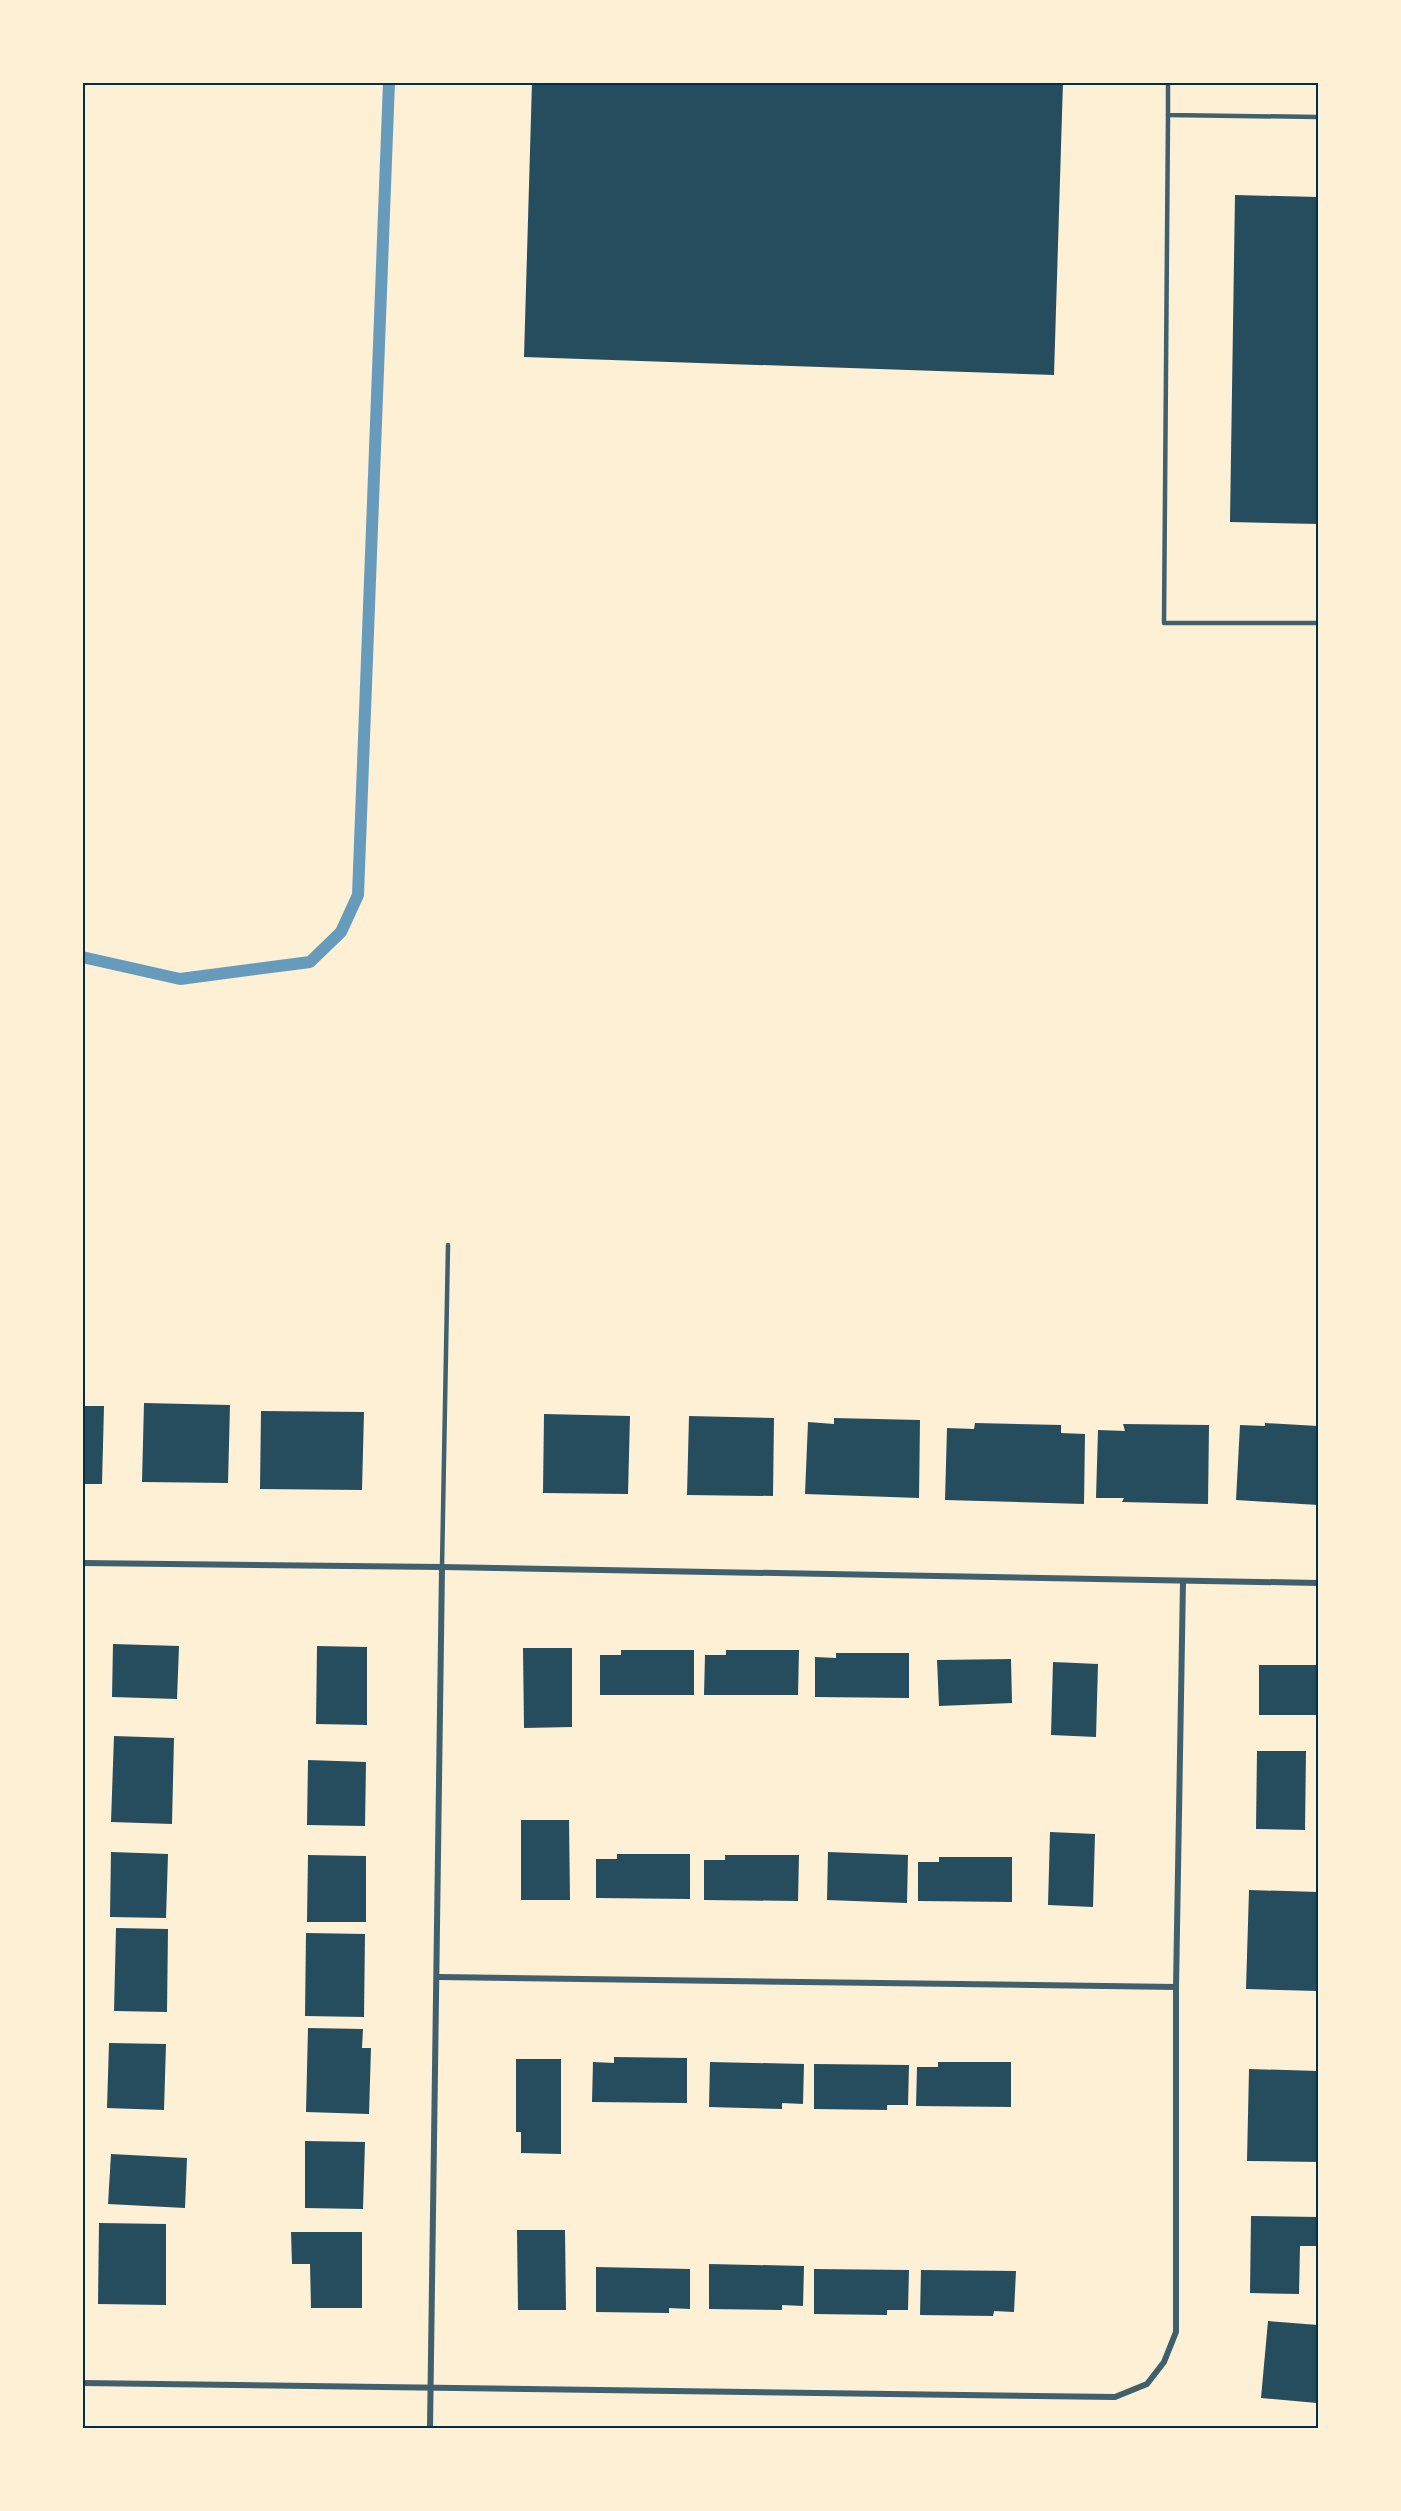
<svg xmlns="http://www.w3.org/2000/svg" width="1401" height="2511" font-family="Barlow,sans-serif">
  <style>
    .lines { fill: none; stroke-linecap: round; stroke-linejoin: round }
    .stream { stroke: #669bbc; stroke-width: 12 }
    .building { fill: #264d5e }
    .service { stroke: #3f606c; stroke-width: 4.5 }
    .minor { stroke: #3f606c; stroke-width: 6 }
    .neatline { fill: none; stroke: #003049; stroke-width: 2 }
  </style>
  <rect width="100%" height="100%" fill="#fdf0d5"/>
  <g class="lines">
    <path class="stream" d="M 82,957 L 180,979 L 310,962 L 341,932 L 358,895 L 389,82"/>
  </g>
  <g class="building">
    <path d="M 532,82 L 1063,82 L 1054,375 L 524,357 Z"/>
    <path d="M 1235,195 L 1318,197 L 1318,524 L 1230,522 Z"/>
    <path d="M 144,1403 L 230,1405 L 228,1483 L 142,1482 Z"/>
    <path d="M 82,1406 L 104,1406 L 102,1484 L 82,1484 Z"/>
    <path d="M 261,1411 L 364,1412 L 362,1490 L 260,1489 Z"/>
    <path d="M 544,1414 L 630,1416 L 628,1494 L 543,1493 Z"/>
    <path d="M 689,1416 L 774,1418 L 773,1496 L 687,1495 Z"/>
    <path d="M 834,1418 L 920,1420 L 919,1498 L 805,1494 L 808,1422 L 834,1424 Z"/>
    <path d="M 975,1423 L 1061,1425 L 1061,1433 L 1085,1434 L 1084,1504 L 945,1500 L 947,1428 L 974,1429 Z"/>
    <path d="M 1265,1423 L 1318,1426 L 1318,1505 L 1236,1500 L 1240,1425 L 1265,1426 Z"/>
    <path d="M 1123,1424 L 1209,1425 L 1208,1504 L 1122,1502 L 1124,1498 L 1096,1498 L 1098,1430 L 1125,1431 Z"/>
    <path d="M 113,1644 L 179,1646 L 177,1699 L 112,1697 Z"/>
    <path d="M 317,1646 L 367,1647 L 367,1725 L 316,1724 Z"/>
    <path d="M 523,1648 L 572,1648 L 572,1727 L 524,1728 Z"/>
    <path d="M 621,1650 L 694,1650 L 694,1695 L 600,1695 L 600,1655 L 621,1655 Z"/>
    <path d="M 726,1650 L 799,1650 L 798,1695 L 704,1695 L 705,1655 L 726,1655 Z"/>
    <path d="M 836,1653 L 909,1653 L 909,1698 L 815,1697 L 815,1657 L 836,1658 Z"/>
    <path d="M 1011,1659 L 1012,1703 L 939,1706 L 937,1660 Z"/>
    <path d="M 1053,1662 L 1098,1664 L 1096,1737 L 1051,1735 Z"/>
    <rect x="1259" y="1665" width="59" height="50"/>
    <path d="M 114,1736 L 174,1738 L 172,1824 L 111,1822 Z"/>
    <path d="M 1257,1751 L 1306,1751 L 1305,1830 L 1256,1829 Z"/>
    <path d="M 308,1760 L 366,1762 L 365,1826 L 307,1825 Z"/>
    <path d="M 521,1820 L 569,1820 L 570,1900 L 521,1900 Z"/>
    <path d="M 1050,1832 L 1095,1834 L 1093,1907 L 1048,1905 Z"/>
    <path d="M 111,1852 L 168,1854 L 166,1918 L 110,1917 Z"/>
    <path d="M 828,1852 L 908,1855 L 907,1903 L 827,1900 Z"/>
    <path d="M 617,1854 L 690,1854 L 690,1899 L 596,1898 L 596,1859 L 617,1859 Z"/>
    <path d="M 308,1855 L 366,1856 L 366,1922 L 307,1922 Z"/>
    <path d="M 725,1855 L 799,1855 L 798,1901 L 704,1900 L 704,1860 L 725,1860 Z"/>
    <path d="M 939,1857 L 1012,1857 L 1012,1902 L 918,1901 L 918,1862 L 939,1862 Z"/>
    <path d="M 1249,1890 L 1318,1892 L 1318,1991 L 1246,1989 Z"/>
    <path d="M 116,1928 L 168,1929 L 167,2012 L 114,2011 Z"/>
    <path d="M 306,1933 L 365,1934 L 364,2017 L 305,2016 Z"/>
    <path d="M 308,2028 L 363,2029 L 362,2048 L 371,2048 L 369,2114 L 306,2112 Z"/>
    <path d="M 109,2043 L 166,2044 L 164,2110 L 107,2108 Z"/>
    <path d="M 614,2057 L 687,2058 L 687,2103 L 592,2102 L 593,2062 L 614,2063 Z"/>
    <path d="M 516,2059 L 561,2059 L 561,2154 L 521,2153 L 521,2132 L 516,2132 Z"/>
    <path d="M 710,2062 L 804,2064 L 803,2104 L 782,2103 L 782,2109 L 709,2107 Z"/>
    <path d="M 938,2062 L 1011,2062 L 1011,2107 L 916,2106 L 917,2067 L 938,2067 Z"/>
    <path d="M 814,2064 L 909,2065 L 908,2105 L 887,2105 L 887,2110 L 814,2109 Z"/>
    <path d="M 1249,2069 L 1318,2071 L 1318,2162 L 1247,2161 Z"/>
    <path d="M 305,2141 L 365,2142 L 363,2209 L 305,2208 Z"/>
    <path d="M 111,2154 L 187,2158 L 185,2208 L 108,2204 Z"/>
    <path d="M 1251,2216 L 1318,2217 L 1318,2246 L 1300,2246 L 1299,2294 L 1250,2293 Z"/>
    <path d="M 99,2223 L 166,2224 L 166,2305 L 98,2304 Z"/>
    <path d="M 517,2230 L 565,2230 L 566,2310 L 518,2310 Z"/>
    <path d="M 291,2232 L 362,2232 L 362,2308 L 311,2308 L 310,2264 L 292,2264 Z"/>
    <path d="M 709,2264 L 804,2266 L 803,2306 L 782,2305 L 782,2310 L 709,2309 Z"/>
    <path d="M 596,2267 L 690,2269 L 690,2309 L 669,2308 L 669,2313 L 596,2312 Z"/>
    <path d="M 814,2269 L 909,2270 L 908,2310 L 887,2310 L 887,2315 L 814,2314 Z"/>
    <path d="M 921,2270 L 1016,2271 L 1014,2312 L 994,2311 L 993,2316 L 920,2315 Z"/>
    <path d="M 1268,2321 L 1318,2325 L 1317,2403 L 1261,2398 Z"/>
  </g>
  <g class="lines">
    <g class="service">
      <path d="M 1168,82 L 1168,115 L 1318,117"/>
      <path d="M 1168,115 L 1164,623 L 1318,623"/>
      <path d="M 442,1567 L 448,1245"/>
    </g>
    <g class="minor">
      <path d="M 82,1563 L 442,1567 L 1318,1583"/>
      <path d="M 438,1977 L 1176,1987"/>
      <path d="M 82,2383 L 1115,2397 L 1147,2384 L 1164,2362 L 1176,2332 L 1176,1987 L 1183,1581"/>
      <path d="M 430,2428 L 442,1567"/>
    </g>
  </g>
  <rect width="1401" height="2511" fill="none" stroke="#fdf0d5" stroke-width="168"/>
  <rect x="84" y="84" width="1233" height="2343" class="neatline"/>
</svg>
